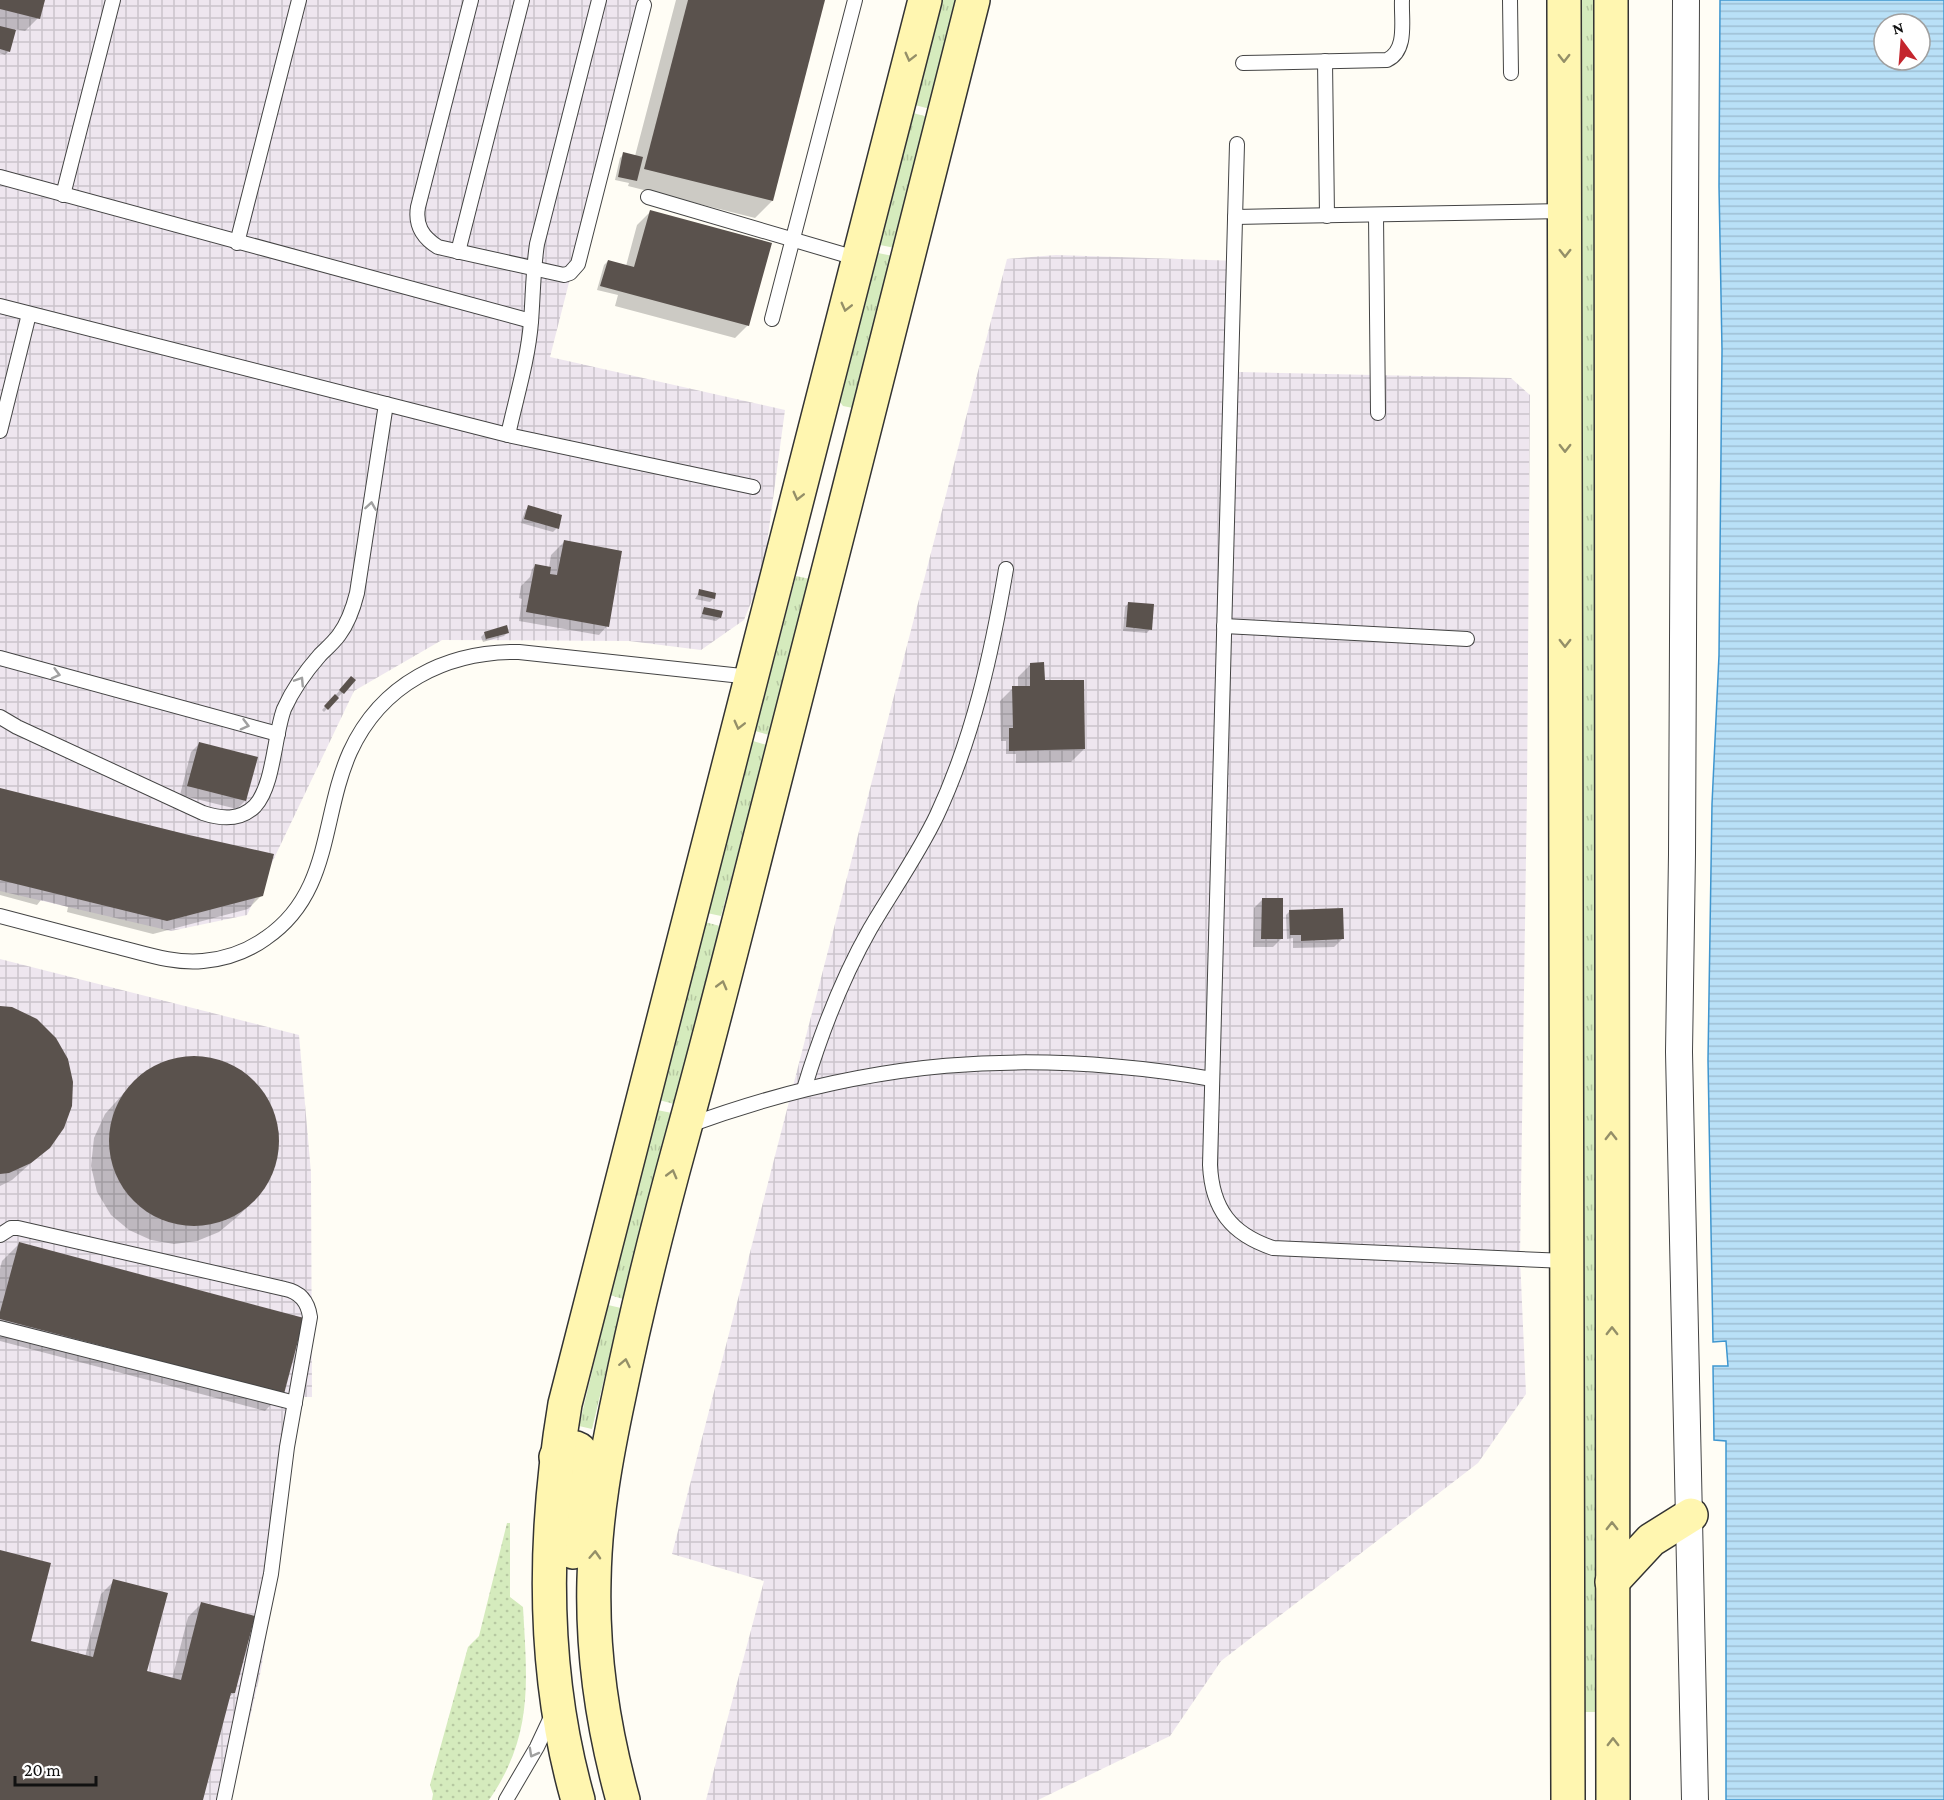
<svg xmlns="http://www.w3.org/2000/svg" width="1944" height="1800" font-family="'Crimson Pro',serif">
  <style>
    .industrial { fill: url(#industrial-grid) }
    .grass { fill: url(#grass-tufts) }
    .park { fill: url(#park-dots) }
    .water { fill: url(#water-rules); stroke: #3f96cf; stroke-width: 1.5; fill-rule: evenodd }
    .shadow { fill: #0003 }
    .building { fill: #5a524d }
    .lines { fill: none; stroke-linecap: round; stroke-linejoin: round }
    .service-casing { stroke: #444; stroke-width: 16 }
    .minor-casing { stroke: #444; stroke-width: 28 }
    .secondary-casing { stroke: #333; stroke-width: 36 }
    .service { stroke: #fff; stroke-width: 14 }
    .minor { stroke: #fff; stroke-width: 26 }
    .secondary { stroke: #fff6b0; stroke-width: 33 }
    .oneway { stroke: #948f68 }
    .oneway2 { stroke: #a0a0a0 }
  </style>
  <defs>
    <pattern id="industrial-grid" width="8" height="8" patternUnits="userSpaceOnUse" patternTransform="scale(1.5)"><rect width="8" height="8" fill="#eee6ef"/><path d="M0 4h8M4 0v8" fill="none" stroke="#cbc4cc"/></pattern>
    <pattern id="grass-tufts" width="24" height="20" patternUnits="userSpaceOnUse" patternTransform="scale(1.5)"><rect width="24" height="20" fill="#d5ebbd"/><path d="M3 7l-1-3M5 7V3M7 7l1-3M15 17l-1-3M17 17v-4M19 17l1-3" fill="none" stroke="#b6c8a1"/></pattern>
    <pattern id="park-dots" width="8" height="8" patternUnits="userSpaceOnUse" patternTransform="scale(1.5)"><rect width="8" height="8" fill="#d5ebbd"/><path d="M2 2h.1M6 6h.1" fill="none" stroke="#b6c8a1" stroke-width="1.8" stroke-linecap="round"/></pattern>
    <pattern id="water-rules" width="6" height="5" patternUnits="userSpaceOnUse" patternTransform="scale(1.5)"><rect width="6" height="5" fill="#b9e0f7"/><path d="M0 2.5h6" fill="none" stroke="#9ebfd3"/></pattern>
  </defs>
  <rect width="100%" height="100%" fill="#fffdf5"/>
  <g class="industrial">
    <path d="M 0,0 L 641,0 L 550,357 L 785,410 L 763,573 L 744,620 L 701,650 L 629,641 L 442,640 L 354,691 L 247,915 L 171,931 L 0,891 Z"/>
    <path d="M 1056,255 L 1240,261 L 1239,372 L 1511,378 L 1530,395 L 1527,790 L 1520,1258 L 1526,1394 L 1478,1463 L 1221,1661 L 1170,1736 L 1038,1800 L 706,1800 L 764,1581 L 672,1554 L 1007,259 Z"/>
    <path d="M 0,959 L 299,1035 L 311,1173 L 312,1397 L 302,1397 L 261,1670 L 231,1800 L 0,1800 Z"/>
  </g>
  <g class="grass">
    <path d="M 942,0 L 959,0 L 930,109 L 915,105 Z"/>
    <path d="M 1581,0 L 1595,0 L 1597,1712 L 1584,1712 Z"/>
    <path d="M 913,113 L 928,117 L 895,248 L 880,245 Z"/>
    <path d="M 878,253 L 893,256 L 853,408 L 843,406 L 840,402 Z"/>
    <path d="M 796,576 L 810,579 L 769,735 L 755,731 Z"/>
    <path d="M 753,741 L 767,745 L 721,916 L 707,913 Z"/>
    <path d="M 705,922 L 720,926 L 674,1104 L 659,1100 Z"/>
    <path d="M 657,1110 L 672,1113 L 623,1299 L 610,1295 Z"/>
    <path d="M 608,1305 L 621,1308 L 592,1429 L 579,1426 Z"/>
  </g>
  <path class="park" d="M 507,1523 L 510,1523 L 510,1597 L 523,1607 C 527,1681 534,1735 489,1800 L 432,1800 L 433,1794 L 430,1785 L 468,1647 L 479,1636 Z"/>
  <path class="water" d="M 1720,0 L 1944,0 L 1944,1800 L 1726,1800 L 1726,1441 L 1714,1440 L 1713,1366 L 1728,1366 L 1726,1341 L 1713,1342 L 1708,1060 L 1712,804 L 1719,655 L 1722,350 L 1719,186 ZM 1884,24 L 1920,24 L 1920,60 L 1884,60 Z"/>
  <g class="shadow">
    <path d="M 0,0 L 43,0 L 38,18 L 25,31 L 15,29 L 9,51 L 5,55 L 0,53 Z"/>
    <path d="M 676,0 L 823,0 L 772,201 L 755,218 L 628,186 L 629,183 L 615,180 L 620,158 L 624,154 L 635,156 Z"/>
    <path d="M 650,212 L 748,325 L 735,338 L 615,306 L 618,295 L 597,290 L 604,265 L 608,261 L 626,266 L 637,225 Z"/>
    <path d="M 529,507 L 557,528 L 553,532 L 521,523 L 525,511 Z"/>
    <path d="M 564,542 L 607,626 L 599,635 L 519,621 L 522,599 L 519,598 L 521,586 L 530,577 L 532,569 L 535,566 L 549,568 L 551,555 Z"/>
    <path d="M 700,591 L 714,598 L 710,602 L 695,599 Z"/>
    <path d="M 1129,603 L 1150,629 L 1147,633 L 1123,631 L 1125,607 Z"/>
    <path d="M 705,609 L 720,618 L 716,621 L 700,618 Z"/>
    <path d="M 508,632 L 504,636 L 483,642 L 481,637 L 485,633 Z"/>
    <path d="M 1031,664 L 1084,749 L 1071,762 L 1016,763 L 1016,754 L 1006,754 L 1006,741 L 1001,741 L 1000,701 L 1013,688 L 1018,688 L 1018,677 Z"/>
    <path d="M 351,678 L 342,693 L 324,712 L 322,710 Z"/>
    <path d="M 199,744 L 245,801 L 237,809 L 180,795 L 191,752 Z"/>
    <path d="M 0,790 L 262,895 L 248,909 L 153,934 L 67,912 L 68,907 L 41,900 L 37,905 L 0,895 Z"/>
    <path d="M 1262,900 L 1281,939 L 1273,947 L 1253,947 L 1254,908 Z"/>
    <path d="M 1290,911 L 1343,938 L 1334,947 L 1293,948 L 1293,938 L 1287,939 L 1286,915 Z"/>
    <path d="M 0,1007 L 49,1147 L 12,1180 L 0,1186 Z"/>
    <path d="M 191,1057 L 218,1060 L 242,1071 L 262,1090 L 273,1110 L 279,1134 L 277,1157 L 269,1179 L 256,1199 L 237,1217 L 219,1232 L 197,1241 L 174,1244 L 151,1240 L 129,1230 L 111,1215 L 97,1192 L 91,1166 L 94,1138 L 105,1114 L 123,1094 L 141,1075 L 164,1062 Z"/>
    <path d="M 19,1244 L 282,1393 L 265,1411 L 0,1341 L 0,1269 L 2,1261 Z"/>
    <path d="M 0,1552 L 28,1642 L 85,1657 L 101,1594 L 114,1581 L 144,1672 L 172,1679 L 188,1617 L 201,1604 L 234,1693 L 228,1698 L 202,1800 L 0,1800 Z"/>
  </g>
  <g class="building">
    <path d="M 0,0 L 45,0 L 40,19 L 0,9 Z"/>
    <path d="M 688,0 L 825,0 L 773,201 L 644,169 Z"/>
    <path d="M 0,26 L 16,30 L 10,52 L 0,49 Z"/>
    <path d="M 623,152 L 643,157 L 637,181 L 618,177 Z"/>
    <path d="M 650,210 L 772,243 L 749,326 L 600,286 L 608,260 L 634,267 Z"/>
    <path d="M 528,505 L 562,515 L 559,529 L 524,519 Z"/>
    <path d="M 564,540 L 622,551 L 609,627 L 526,612 L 535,564 L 551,567 L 550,574 L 557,575 Z"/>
    <path d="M 699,589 L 716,593 L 715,599 L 698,595 Z"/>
    <path d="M 1128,602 L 1154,604 L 1152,630 L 1126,627 Z"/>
    <path d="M 704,607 L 723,611 L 721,618 L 702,614 Z"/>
    <path d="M 507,625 L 509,633 L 486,639 L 484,632 Z"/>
    <path d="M 1044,662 L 1045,680 L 1084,680 L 1085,749 L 1009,751 L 1009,728 L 1013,728 L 1012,686 L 1030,686 L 1030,663 Z"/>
    <path d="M 351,676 L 356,680 L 344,694 L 339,690 Z"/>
    <path d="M 335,694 L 339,698 L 328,710 L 324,706 Z"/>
    <path d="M 199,742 L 258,757 L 246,801 L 187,786 Z"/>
    <path d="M 0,788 L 189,835 L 274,854 L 263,896 L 167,921 L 0,880 Z"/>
    <path d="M 1262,898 L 1283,898 L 1283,939 L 1261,939 Z"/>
    <path d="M 1343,908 L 1344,939 L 1301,941 L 1301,935 L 1290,935 L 1289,910 Z"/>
    <path d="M 0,1006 L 12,1007 L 37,1019 L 56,1038 L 68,1059 L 73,1082 L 72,1106 L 64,1128 L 50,1148 L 31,1163 L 9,1173 L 0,1174 Z"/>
    <circle cx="194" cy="1141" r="85"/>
    <path d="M 19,1242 L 304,1318 L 284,1394 L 0,1319 L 0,1312 Z"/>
    <path d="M 0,1550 L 51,1563 L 31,1641 L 93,1657 L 113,1579 L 168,1593 L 147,1671 L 181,1680 L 201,1602 L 255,1616 L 235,1693 L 231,1693 L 203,1800 L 0,1800 Z"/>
  </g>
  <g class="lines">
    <g class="service-casing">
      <g id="service">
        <path d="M 471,0 L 418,207 C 415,225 422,237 438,247 L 564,275 L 570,273 L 578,264 L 644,5"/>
        <path d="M 1510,0 L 1511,73"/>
        <path d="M 1325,61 L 1327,216"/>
        <path d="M 1243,63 L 1387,60 C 1408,50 1401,20 1402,0"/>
        <path d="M 1237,144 L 1210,1165 C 1212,1209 1231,1234 1273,1248 L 1566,1261"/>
        <path d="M 0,177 L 531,321"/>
        <path d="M 63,195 L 113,0"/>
        <path d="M 648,197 L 859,259"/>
        <path d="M 1376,215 L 1378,413"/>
        <path d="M 1235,217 L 1564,211"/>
        <path d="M 237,243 L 299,0"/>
        <path d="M 458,252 L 522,0"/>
        <path d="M 0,306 L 508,435 L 753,487"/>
        <path d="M 772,319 L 855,0"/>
        <path d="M 0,431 L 29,314"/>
        <path d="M 508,435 C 516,398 528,360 531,322 C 533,296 533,270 537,244 L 599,0"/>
        <path d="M 1224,626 L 1467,639"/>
        <path d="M 0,658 L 278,734"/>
        <path d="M 0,717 L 17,727 L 203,813 C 221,819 240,821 255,806 C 274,785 274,736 284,709 C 293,689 305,672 320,655 C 326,649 333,643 339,635 C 348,623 353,609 357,593 L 386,404"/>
        <path d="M 0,916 C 38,926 76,936 114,946 C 143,953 173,964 203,961 C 226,959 248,951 266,938 C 332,893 321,817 350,752 C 381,684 446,651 519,652 L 751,677"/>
        <path d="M 804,1089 C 821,1033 841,980 870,929 C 892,891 918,855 937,815 C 973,738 992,652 1006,569"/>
        <path d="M 687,1126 C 866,1060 1024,1047 1212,1079"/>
        <path d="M 0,1235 L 11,1228 L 18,1228 L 285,1289 C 300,1292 308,1302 310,1317 L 287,1447 L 271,1574 L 224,1800"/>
        <path d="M 0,1328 L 295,1403"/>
        <path d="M 506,1800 L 537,1747 L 553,1713"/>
      </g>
    </g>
    <g class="minor-casing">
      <path id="minor" d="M 1686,0 L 1682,854 L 1679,1052 L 1695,1800"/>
    </g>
    <g class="secondary-casing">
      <g id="secondary">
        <path d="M 1564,0 L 1568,1800"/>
        <path d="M 1611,0 L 1613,1800"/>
        <path d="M 556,1457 C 562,1452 568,1446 576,1448 C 593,1454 578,1488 576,1500 C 573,1517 574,1535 573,1552"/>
        <path d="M 1612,1582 L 1651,1540 L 1691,1515"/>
        <path d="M 578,1800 C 541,1670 543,1536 565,1404 L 925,0"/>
        <path d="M 623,1800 C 603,1728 592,1654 594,1580 C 595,1517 606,1457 619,1396 C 637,1308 659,1221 683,1134 C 710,1036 735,937 760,838 C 832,559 902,279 973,0"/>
      </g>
    </g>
    <use href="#service" class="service"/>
    <use href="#minor" class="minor"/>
    <use href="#secondary" class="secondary"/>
  </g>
  <defs><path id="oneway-chevron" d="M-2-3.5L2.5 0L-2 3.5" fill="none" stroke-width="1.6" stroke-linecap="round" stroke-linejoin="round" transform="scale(1.5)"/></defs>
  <g class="oneway">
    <use href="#oneway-chevron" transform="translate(910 57) rotate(104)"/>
    <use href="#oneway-chevron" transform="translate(1564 58) rotate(90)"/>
    <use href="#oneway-chevron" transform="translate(1565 253) rotate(90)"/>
    <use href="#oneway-chevron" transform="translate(846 307) rotate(104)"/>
    <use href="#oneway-chevron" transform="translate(1565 448) rotate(90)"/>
    <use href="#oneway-chevron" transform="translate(798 496) rotate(104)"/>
    <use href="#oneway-chevron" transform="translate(1565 643) rotate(90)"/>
    <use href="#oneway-chevron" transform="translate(739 725) rotate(104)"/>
    <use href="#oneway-chevron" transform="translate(722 985) rotate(-75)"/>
    <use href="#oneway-chevron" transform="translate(1611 1136) rotate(-90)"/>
    <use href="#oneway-chevron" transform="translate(672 1174) rotate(-75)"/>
    <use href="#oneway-chevron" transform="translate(1612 1331) rotate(-90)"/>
    <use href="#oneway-chevron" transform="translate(625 1363) rotate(-78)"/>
    <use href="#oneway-chevron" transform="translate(1612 1526) rotate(-90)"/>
    <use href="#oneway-chevron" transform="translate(595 1555) rotate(-87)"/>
    <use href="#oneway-chevron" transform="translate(1613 1742) rotate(-90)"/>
  </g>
  <g class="oneway2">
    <use href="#oneway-chevron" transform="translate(371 506) rotate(-81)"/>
    <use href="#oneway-chevron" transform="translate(56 674) rotate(15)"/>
    <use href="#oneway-chevron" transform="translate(300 681) rotate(-57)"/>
    <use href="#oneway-chevron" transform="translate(245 725) rotate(15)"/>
    <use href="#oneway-chevron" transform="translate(533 1753) rotate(119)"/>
  </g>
  <g transform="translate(1902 42) rotate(344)"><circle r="28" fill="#ffffff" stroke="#a0a0a0" stroke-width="1.5"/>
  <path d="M0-4.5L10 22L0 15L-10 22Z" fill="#c4262e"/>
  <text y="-9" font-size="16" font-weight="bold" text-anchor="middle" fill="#111111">N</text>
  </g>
  <path d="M15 1776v9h81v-9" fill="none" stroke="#111111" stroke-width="3"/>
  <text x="24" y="1776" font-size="18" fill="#111111" stroke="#ffffff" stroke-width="4.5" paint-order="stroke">20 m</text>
</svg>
